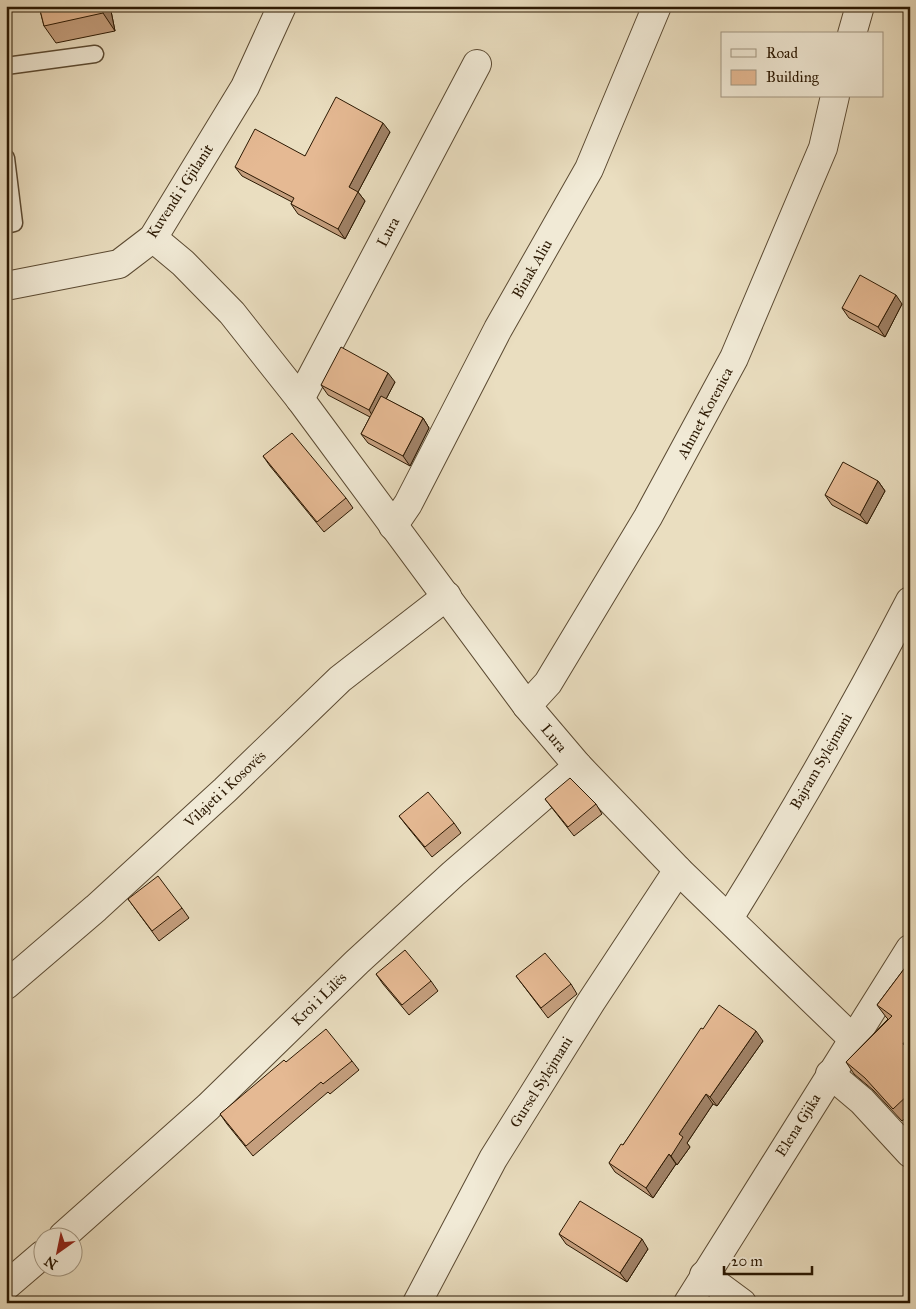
<svg xmlns="http://www.w3.org/2000/svg" width="916" height="1309" font-family="'IM FELL Great Primer',serif">
  <style>
    .lines { fill: none; stroke-linecap: round; stroke-linejoin: round }
    .service-casing { stroke: #5b4a32; stroke-width: 19 }
    .minor-casing { stroke: #5b4a32; stroke-width: 30 }
    .service { stroke: #f1ead6; stroke-width: 16 }
    .minor { stroke: #f1ead6; stroke-width: 28 }
    .wall { fill: #c59f7e; stroke: #2b1802 }
    .shaded-wall { fill: #a08267; stroke: #2b1802 }
    .building { fill: #e5b993; stroke: #2b1802 }
    .labels { text-anchor: middle; dominant-baseline: central; stroke-width: 4.5; stroke-linejoin: round; paint-order: stroke }
    .street-label { font-size: 15px; fill: #2b1802; stroke: #f1ead6 }
  </style>
  <rect width="100%" height="100%" fill="#eadec0"/>
  <filter id="stains"><feTurbulence type="fractalNoise" baseFrequency=".004" numOctaves="4"/><feColorMatrix values="0 0 0 0 .2 0 0 0 0 .09 0 0 0 0 .02 0 0 0 .5 -.17"/></filter>
  <radialGradient id="worn" r=".72"><stop offset=".6" stop-color="#630" stop-opacity="0"/><stop offset="1" stop-color="#630" stop-opacity=".3"/></radialGradient>
  <g class="lines">
    <g class="service-casing">
      <g id="service">
        <path d="M 6,66 L 95,54"/>
        <path d="M 6,158 L 14,223 L 6,225"/>
      </g>
    </g>
    <g class="minor-casing">
      <g id="minor">
        <path d="M 852,34 L 860,6"/>
        <path d="M 153,238 L 183,263 L 232,313 L 300,399 L 527,706 L 578,766 L 678,870 L 853,1039"/>
        <path d="M 6,286 L 119,264 L 153,238 L 245,87 L 282,6"/>
        <path d="M 300,399 L 477,64"/>
        <path d="M 393,526 L 408,504 L 498,329 L 589,169 L 657,6"/>
        <path d="M 527,706 L 548,683 L 648,517 L 734,358 L 823,148 L 835,96"/>
        <path d="M 729,918 C 793,815 854,709 910,601"/>
        <path d="M 6,985 L 96,908 L 225,790 L 340,679 L 447,596"/>
        <path d="M 830,1074 L 862,1101 L 910,1153"/>
        <path d="M 63,1236 L 208,1107 L 357,962 L 453,874 L 578,766"/>
        <path d="M 704,1275 L 742,1303"/>
        <path d="M 6,1286 L 42,1255"/>
        <path d="M 417,1303 L 493,1159 L 591,1002 L 678,870"/>
        <path d="M 688,1303 L 910,949"/>
      </g>
    </g>
    <use href="#service" class="service"/>
    <use href="#minor" class="minor"/>
  </g>
  <g class="wall">
    <path d="M 39,6 L 110,6 L 115,31 L 56,43 L 44,26 Z"/>
    <path d="M 390,132 L 358,192 L 365,201 L 345,239 L 298,214 L 291,204 L 292,202 L 242,176 L 235,167 L 305,156 Z"/>
    <path d="M 902,304 L 885,337 L 849,318 L 842,308 Z"/>
    <path d="M 395,382 L 386,399 L 423,418 L 429,428 L 410,466 L 368,443 L 361,434 L 370,417 L 328,395 L 321,385 Z"/>
    <path d="M 263,456 L 346,498 L 353,508 L 324,532 L 270,466 Z"/>
    <path d="M 878,481 L 885,491 L 867,524 L 832,505 L 825,495 Z"/>
    <path d="M 545,799 L 596,804 L 602,814 L 574,836 Z"/>
    <path d="M 399,816 L 454,823 L 461,833 L 432,857 L 406,825 Z"/>
    <path d="M 128,899 L 182,908 L 189,918 L 159,941 Z"/>
    <path d="M 910,961 L 910,1114 L 902,1121 L 873,1090 L 854,1074 L 846,1062 L 888,1019 L 886,1017 L 877,1005 Z"/>
    <path d="M 376,974 L 431,981 L 438,991 L 409,1015 L 383,984 Z"/>
    <path d="M 516,976 L 571,984 L 577,994 L 548,1018 Z"/>
    <path d="M 703,1029 L 763,1041 L 717,1106 L 713,1104 L 687,1143 L 690,1147 L 677,1165 L 676,1164 L 653,1198 L 615,1172 L 609,1163 L 623,1145 Z"/>
    <path d="M 352,1061 L 359,1070 L 330,1094 L 328,1092 L 253,1156 L 227,1124 L 220,1114 L 286,1062 Z"/>
    <path d="M 559,1234 L 648,1249 L 627,1282 L 566,1244 Z"/>
  </g>
  <g class="shaded-wall">
    <path d="M 101,6 L 110,6 L 115,31 L 103,13 Z"/>
    <path d="M 383,123 L 390,132 L 358,192 L 365,201 L 345,239 L 338,229 L 349,187 Z"/>
    <path d="M 896,295 L 902,304 L 885,337 L 878,327 Z"/>
    <path d="M 388,373 L 395,382 L 375,420 L 369,410 Z"/>
    <path d="M 423,418 L 429,428 L 410,466 L 403,456 Z"/>
    <path d="M 878,481 L 885,491 L 867,524 L 860,515 Z"/>
    <path d="M 756,1031 L 763,1041 L 717,1106 L 710,1097 Z"/>
    <path d="M 910,1034 L 910,1054 L 903,1044 Z"/>
    <path d="M 706,1094 L 713,1104 L 687,1143 L 690,1147 L 677,1165 L 671,1156 L 679,1134 Z"/>
    <path d="M 669,1154 L 676,1164 L 653,1198 L 646,1188 Z"/>
    <path d="M 642,1239 L 648,1249 L 627,1282 L 620,1273 Z"/>
  </g>
  <g class="building">
    <path d="M 39,6 L 101,6 L 103,13 L 44,26 Z"/>
    <path d="M 336,97 L 383,123 L 349,187 L 358,192 L 338,229 L 291,204 L 294,198 L 235,167 L 255,129 L 305,156 Z"/>
    <path d="M 860,275 L 896,295 L 878,327 L 842,308 Z"/>
    <path d="M 341,347 L 388,373 L 369,410 L 321,385 Z"/>
    <path d="M 381,396 L 423,418 L 403,456 L 361,434 Z"/>
    <path d="M 292,433 L 346,498 L 317,522 L 263,456 Z"/>
    <path d="M 843,462 L 878,481 L 860,515 L 825,495 Z"/>
    <path d="M 570,778 L 596,804 L 568,827 L 545,799 Z"/>
    <path d="M 428,792 L 454,823 L 425,847 L 399,816 Z"/>
    <path d="M 158,876 L 182,908 L 152,931 L 128,899 Z"/>
    <path d="M 405,950 L 431,981 L 402,1005 L 376,974 Z"/>
    <path d="M 545,953 L 571,984 L 541,1008 L 516,976 Z"/>
    <path d="M 910,961 L 910,1034 L 903,1044 L 910,1050 L 910,1093 L 893,1109 L 865,1078 L 846,1062 L 892,1016 L 877,1005 Z"/>
    <path d="M 719,1005 L 756,1031 L 710,1097 L 706,1094 L 679,1134 L 683,1137 L 671,1156 L 669,1154 L 646,1188 L 609,1163 L 621,1144 L 623,1145 L 701,1028 L 703,1029 Z"/>
    <path d="M 326,1029 L 352,1061 L 323,1084 L 321,1082 L 246,1146 L 220,1114 L 284,1060 L 286,1062 Z"/>
    <path d="M 580,1201 L 642,1239 L 620,1273 L 559,1234 Z"/>
    <path d="M 696,1299 L 701,1303 L 694,1303 Z"/>
  </g>
  <g class="labels">
    <g class="street-label">
      <text transform="translate(180 191) rotate(-57)">Kuvendi i Gjilanit</text>
      <text transform="translate(388 232) rotate(-62)">Lura</text>
      <text transform="translate(532 269) rotate(-60)">Binak Aliu</text>
      <text transform="translate(705 413) rotate(-62)">Ahmet Korenica</text>
      <text transform="translate(554 738) rotate(50)">Lura</text>
      <text transform="translate(821 761) rotate(-60)">Bajram Sylejmani</text>
      <text transform="translate(225 789) rotate(-43)">Vilajeti i Kosovës</text>
      <text transform="translate(319 999) rotate(-44)">Kroi i Lilës</text>
      <text transform="translate(541 1082) rotate(-58)">Gursel Sylejmani</text>
      <text transform="translate(798 1125) rotate(-58)">Elena Gjika</text>
    </g>
  </g>
  <rect width="916" height="1309" fill="none" stroke="#eadec0" stroke-width="25"/>
  <rect x="8" y="8" width="901" height="1294" fill="none" stroke="#2b1802" stroke-width="2.5"/>
  <rect x="12" y="12" width="891" height="1284" fill="none" stroke="#2b1802"/>
  <rect x="721" y="32" width="162" height="65" fill="#f1ead6" stroke="#a29681"/>
  <rect x="731" y="49" width="25" height="8" fill="#f1ead6" stroke="#a29681"/>
  <text x="766" y="58" font-size="15" fill="#2b1802">Road</text>
  <rect x="731" y="70" width="25" height="15" fill="#e5b993" stroke="#a29681"/>
  <text x="766" y="82" font-size="15" fill="#2b1802">Building</text>
  <g transform="translate(58 1252) rotate(213)"><circle r="24" fill="#f1ead6" stroke="#a29681"/>
  <path d="M0-4L9 19L0 12L-9 19Z" fill="#8f2418"/>
  <text y="-8" font-size="14" font-weight="bold" text-anchor="middle" fill="#2b1802">N</text>
  </g>
  <path d="M724 1266v8h88v-8" fill="none" stroke="#2b1802" stroke-width="2.5"/>
  <text x="731" y="1266" font-size="15" fill="#2b1802" stroke="#f1ead6" stroke-width="4" paint-order="stroke">20 m</text>
  <rect width="100%" height="100%" filter="url(#stains)"/>
  <rect width="100%" height="100%" fill="url(#worn)"/>
</svg>
